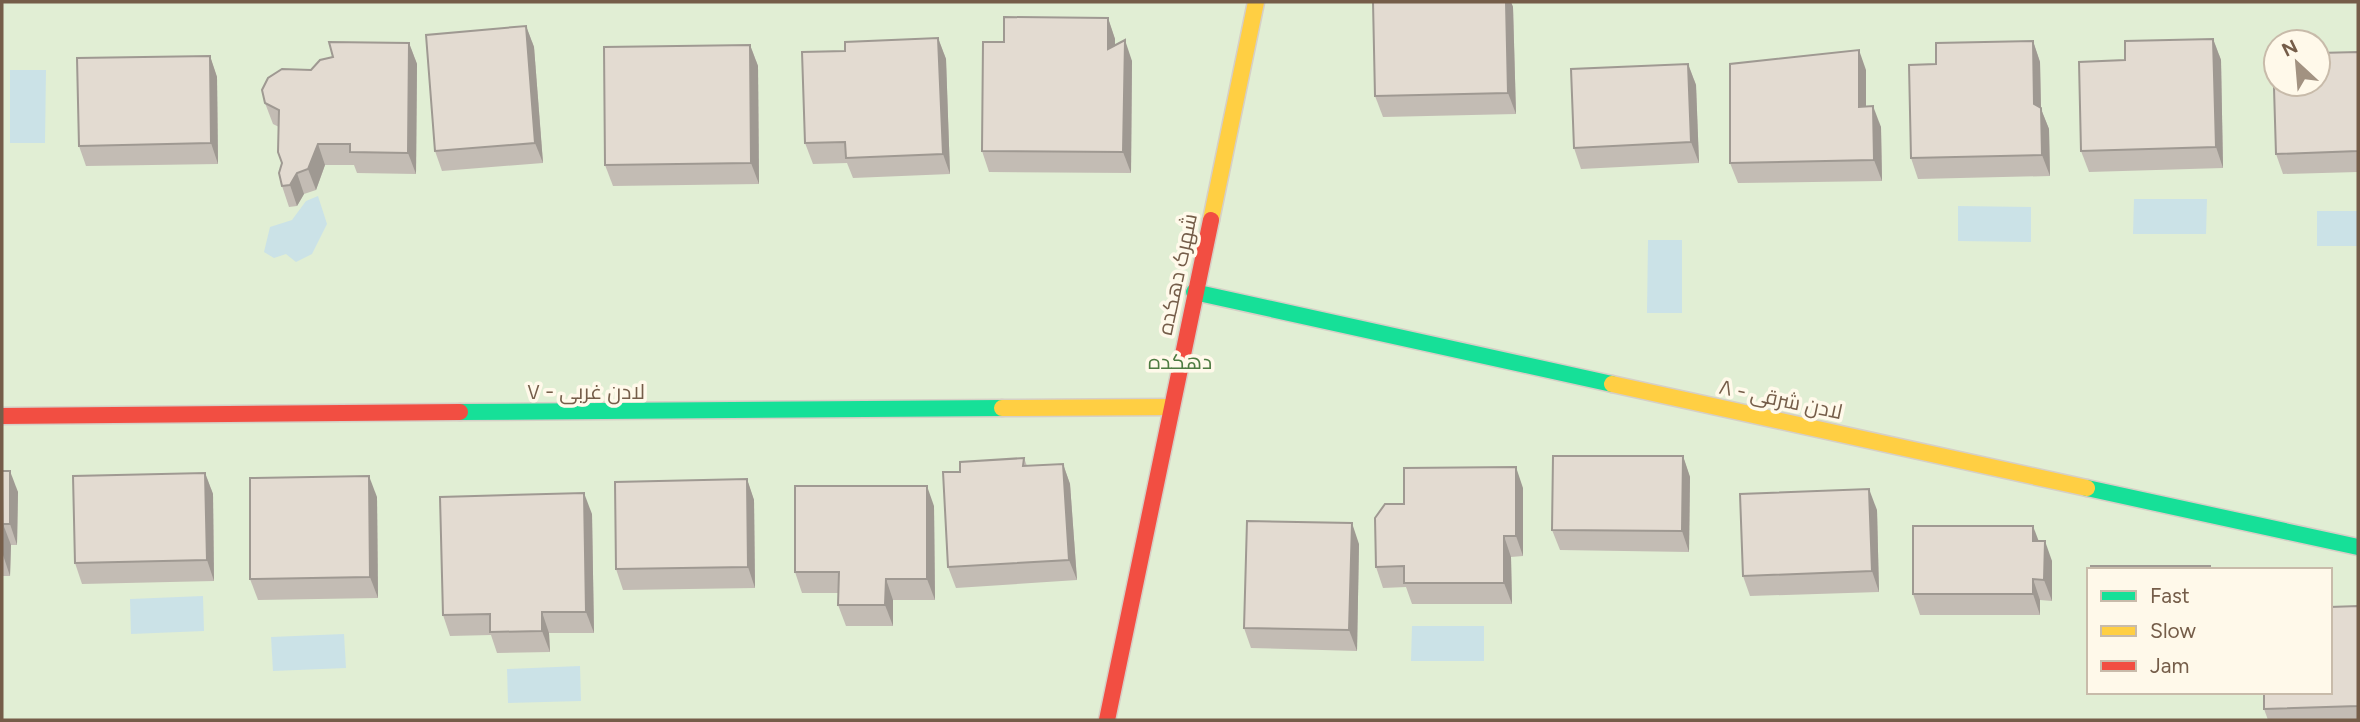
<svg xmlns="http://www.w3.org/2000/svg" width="2360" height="722" font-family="Figtree,Cairo,sans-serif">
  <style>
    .green { fill: #e1eed4; fill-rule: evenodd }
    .water { fill: #cbe2e7 }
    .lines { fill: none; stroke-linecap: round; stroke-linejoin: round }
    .fast-casing { stroke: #d6cfc6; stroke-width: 19 }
    .slow-casing { stroke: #d6cfc6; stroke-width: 19 }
    .jam-casing { stroke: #d6cfc6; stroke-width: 19 }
    .fast { stroke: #16e098; stroke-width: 16 }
    .slow { stroke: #ffcf43; stroke-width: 16 }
    .jam { stroke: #f24e42; stroke-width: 16 }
    .wall { fill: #c3bcb4 }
    .shaded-wall { fill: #9f9992 }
    .building { fill: #e3dbd1; stroke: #9f9992; stroke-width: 2 }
    .labels { text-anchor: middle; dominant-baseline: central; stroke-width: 7; stroke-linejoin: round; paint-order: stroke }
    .street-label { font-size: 21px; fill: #755d49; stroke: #fff9ea }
    .park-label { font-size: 21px; fill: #4d7b41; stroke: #fff9ea }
  </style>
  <rect width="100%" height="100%" fill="#f6f3ea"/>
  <path class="green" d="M 2,2 L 2358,2 L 2358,720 L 2,720 ZM 2276,42 L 2318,42 L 2318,84 L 2276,84 ZM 2089,570 L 2330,570 L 2330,692 L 2089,692 Z"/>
  <g class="water">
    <path d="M 10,70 L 46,70 L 45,143 L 10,143 Z"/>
    <path d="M 318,196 L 327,224 L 312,254 L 296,262 L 286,254 L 274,258 L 264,252 L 270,227 L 292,220 L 306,201 Z"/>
    <path d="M 2134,199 L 2207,199 L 2206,234 L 2133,234 Z"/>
    <path d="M 1958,206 L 2031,207 L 2031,242 L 1958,241 Z"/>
    <rect x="2317" y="211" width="41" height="35"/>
    <path d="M 1648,240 L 1682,240 L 1682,313 L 1647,313 Z"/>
    <path d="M 203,596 L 204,631 L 131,634 L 130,599 Z"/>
    <path d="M 1412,626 L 1484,626 L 1484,661 L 1411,661 Z"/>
    <path d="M 344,634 L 346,668 L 273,671 L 271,637 Z"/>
    <path d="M 580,666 L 581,701 L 508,703 L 507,669 Z"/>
  </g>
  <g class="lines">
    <g class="fast-casing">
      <g id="fast">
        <path d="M 1194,292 L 1612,384"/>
        <path d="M 460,412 L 1002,408"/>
        <path d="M 2087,488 L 2358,547"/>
      </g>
    </g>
    <g class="slow-casing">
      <g id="slow">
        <path d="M 1211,220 L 1256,2"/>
        <path d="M 1612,384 L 2087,488"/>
        <path d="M 1002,408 L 1170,407"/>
      </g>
    </g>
    <g class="jam-casing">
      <g id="jam">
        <path d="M 2,416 L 460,412"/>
        <path d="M 1107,720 L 1211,220"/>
      </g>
    </g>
    <use href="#fast" class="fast"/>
    <use href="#slow" class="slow"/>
    <use href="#jam" class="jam"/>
  </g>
  <g class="wall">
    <path d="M 1373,2 L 1511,2 L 1513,7 L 1516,114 L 1383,117 L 1375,96 Z"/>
    <path d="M 1108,18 L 1115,39 L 1115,45 L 1132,61 L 1131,173 L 989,172 L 982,151 L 1004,42 Z"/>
    <path d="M 526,26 L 534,47 L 543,163 L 442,171 L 435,151 Z"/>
    <path d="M 938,38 L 946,59 L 950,174 L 853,178 L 847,163 L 813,164 L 805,143 L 845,51 Z"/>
    <path d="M 2213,39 L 2221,60 L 2223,168 L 2089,172 L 2081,151 L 2125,60 Z"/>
    <path d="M 2033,41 L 2040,62 L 2041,109 L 2049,129 L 2050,176 L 1918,179 L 1911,158 Z"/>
    <path d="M 409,43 L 417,64 L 416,174 L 357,173 L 354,165 L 325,165 L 316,190 L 304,194 L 297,206 L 289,207 L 282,186 L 282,163 L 279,127 L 273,124 L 265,103 L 311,70 Z"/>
    <path d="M 750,45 L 758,66 L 759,184 L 613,186 L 605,165 Z"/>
    <path d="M 2358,52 L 2358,172 L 2283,174 L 2276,154 Z"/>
    <path d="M 210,56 L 217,77 L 218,164 L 86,166 L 79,146 Z"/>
    <path d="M 1688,64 L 1696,85 L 1699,163 L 1581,169 L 1574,148 Z"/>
    <path d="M 1866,70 L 1866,107 L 1881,127 L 1882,181 L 1738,183 L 1730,163 Z"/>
    <path d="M 1683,456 L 1690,477 L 1689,552 L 1560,550 L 1552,530 Z"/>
    <path d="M 1024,458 L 1027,466 L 1063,464 L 1070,484 L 1077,580 L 956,588 L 948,567 L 960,472 Z"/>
    <path d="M 2,471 L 18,492 L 17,545 L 11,545 L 10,576 L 2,576 Z"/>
    <path d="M 205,473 L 213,494 L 214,581 L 82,584 L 75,563 Z"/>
    <path d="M 747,479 L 754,500 L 755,588 L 623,590 L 616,569 Z"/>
    <path d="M 1523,488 L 1523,556 L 1511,557 L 1512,604 L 1412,604 L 1406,587 L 1383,588 L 1376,567 L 1404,504 Z"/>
    <path d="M 377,497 L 378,598 L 258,600 L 250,579 Z"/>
    <path d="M 934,506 L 935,600 L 893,600 L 893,626 L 846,626 L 838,605 L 839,593 L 802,593 L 795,572 Z"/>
    <path d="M 1877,510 L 1879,592 L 1750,596 L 1743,576 Z"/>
    <path d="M 592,514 L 594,633 L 549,633 L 550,652 L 497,653 L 491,635 L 450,636 L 443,615 Z"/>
    <path d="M 2039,541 L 2052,561 L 2052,601 L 2040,600 L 2040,615 L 1920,615 L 1913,594 Z"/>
    <path d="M 1359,544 L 1357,651 L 1251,648 L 1244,628 Z"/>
    <path d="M 2358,606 L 2358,720 L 2268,720 L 2264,709 Z"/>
  </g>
  <g class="shaded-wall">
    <path d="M 1506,2 L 1511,2 L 1513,7 L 1516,114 L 1508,93 Z"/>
    <path d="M 1108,18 L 1115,39 L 1115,70 L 1108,49 Z"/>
    <path d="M 526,26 L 534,47 L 543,163 L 535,143 Z"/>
    <path d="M 938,38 L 946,59 L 950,174 L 943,154 Z"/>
    <path d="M 2213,39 L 2221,60 L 2223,168 L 2216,147 Z"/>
    <path d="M 1125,40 L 1132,61 L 1131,173 L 1123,152 Z"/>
    <path d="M 2033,41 L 2040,62 L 2041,109 L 2049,129 L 2050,176 L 2042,155 L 2034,104 Z"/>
    <path d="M 409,43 L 417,64 L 416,174 L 408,153 Z"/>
    <path d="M 750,45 L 758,66 L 759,184 L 751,163 Z"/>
    <path d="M 1859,50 L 1866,70 L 1866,128 L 1859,107 Z"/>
    <path d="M 210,56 L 217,77 L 218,164 L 211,143 Z"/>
    <path d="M 1688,64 L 1696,85 L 1699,163 L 1691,142 Z"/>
    <path d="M 1873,106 L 1881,127 L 1882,181 L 1874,160 Z"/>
    <path d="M 318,144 L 325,165 L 316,190 L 308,169 Z"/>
    <path d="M 297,173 L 304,194 L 297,206 L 290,185 Z"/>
    <path d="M 1683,456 L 1690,477 L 1689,552 L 1682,531 Z"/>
    <path d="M 1063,464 L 1070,484 L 1077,580 L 1069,560 Z"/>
    <path d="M 1516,467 L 1523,488 L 1523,556 L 1516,536 Z"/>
    <path d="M 10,471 L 18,492 L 17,545 L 10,524 Z"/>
    <path d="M 205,473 L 213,494 L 214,581 L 207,560 Z"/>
    <path d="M 369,476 L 377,497 L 378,598 L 370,577 Z"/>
    <path d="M 747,479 L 754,500 L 755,588 L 748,567 Z"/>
    <path d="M 927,486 L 934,506 L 935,600 L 927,579 Z"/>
    <path d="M 1869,489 L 1877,510 L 1879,592 L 1872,571 Z"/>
    <path d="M 584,493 L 592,514 L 594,633 L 586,612 Z"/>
    <path d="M 1352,523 L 1359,544 L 1357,651 L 1349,630 Z"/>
    <path d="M 3,524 L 11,545 L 10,576 L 3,555 Z"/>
    <path d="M 2033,526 L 2041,547 L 2033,541 Z"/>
    <path d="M 1504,536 L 1511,557 L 1512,604 L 1504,583 Z"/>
    <path d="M 2045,541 L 2052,561 L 2052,601 L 2044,580 Z"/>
    <path d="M 886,579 L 893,600 L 893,626 L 885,605 Z"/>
    <path d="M 2033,579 L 2040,600 L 2040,615 L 2033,594 Z"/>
    <path d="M 542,612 L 549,633 L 550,652 L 542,631 Z"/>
  </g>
  <g class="building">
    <path d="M 1373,2 L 1506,2 L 1508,93 L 1375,96 Z"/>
    <path d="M 1004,17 L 1108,18 L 1108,49 L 1125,40 L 1123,152 L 982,151 L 983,42 L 1004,42 Z"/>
    <path d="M 526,26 L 535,143 L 435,151 L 426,35 Z"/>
    <path d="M 938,38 L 943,154 L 846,158 L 845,142 L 805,143 L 802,52 L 845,51 L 845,42 Z"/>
    <path d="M 2213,39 L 2216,147 L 2081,151 L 2079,62 L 2125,60 L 2125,41 Z"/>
    <path d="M 2033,41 L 2034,104 L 2041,108 L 2042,155 L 1911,158 L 1909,65 L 1936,64 L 1936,43 Z"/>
    <path d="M 329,42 L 409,43 L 408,153 L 350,152 L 350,144 L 318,144 L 308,169 L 297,173 L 290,185 L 282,186 L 279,173 L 282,163 L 278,152 L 279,110 L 265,103 L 262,90 L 268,78 L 282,69 L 311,70 L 320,60 L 333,57 Z"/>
    <path d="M 750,45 L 751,163 L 605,165 L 604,47 Z"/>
    <path d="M 1859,50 L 1859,107 L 1873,106 L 1874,160 L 1730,163 L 1730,64 Z"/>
    <path d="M 2358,52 L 2358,151 L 2276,154 L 2273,55 L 2276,55 L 2276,84 L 2318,84 L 2318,53 Z"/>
    <path d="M 210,56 L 211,143 L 79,146 L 77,58 Z"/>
    <path d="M 1688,64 L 1691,142 L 1574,148 L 1571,69 Z"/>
    <path d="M 1553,456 L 1683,456 L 1682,531 L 1552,530 Z"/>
    <path d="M 1024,458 L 1023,466 L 1063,464 L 1069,560 L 948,567 L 943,472 L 960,472 L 960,462 Z"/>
    <path d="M 1516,467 L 1516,536 L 1504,536 L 1504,583 L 1404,583 L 1404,566 L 1376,567 L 1375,518 L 1385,504 L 1404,504 L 1404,468 Z"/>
    <path d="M 2,471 L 10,471 L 10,524 L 3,524 L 3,555 Z"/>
    <path d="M 205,473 L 207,560 L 75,563 L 73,476 Z"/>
    <path d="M 369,476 L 370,577 L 250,579 L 250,478 Z"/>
    <path d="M 747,479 L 748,567 L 616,569 L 615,482 Z"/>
    <path d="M 795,486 L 927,486 L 927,579 L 886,579 L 885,605 L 838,605 L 839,572 L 795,572 Z"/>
    <path d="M 1869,489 L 1872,571 L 1743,576 L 1740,494 Z"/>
    <path d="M 584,493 L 586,612 L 542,612 L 542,631 L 490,632 L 490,614 L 443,615 L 440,497 Z"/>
    <path d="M 1247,521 L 1352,523 L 1349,630 L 1244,628 Z"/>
    <path d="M 1913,526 L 2033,526 L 2033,541 L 2045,541 L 2044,580 L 2033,579 L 2033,594 L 1913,594 Z"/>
    <rect x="2091" y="566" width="119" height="4"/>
    <path d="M 2358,606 L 2358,706 L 2264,709 L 2264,692 L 2330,692 L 2330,607 Z"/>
  </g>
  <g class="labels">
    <g class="street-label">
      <text transform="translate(1177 274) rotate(-78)">شهرک دهکده</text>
      <text x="586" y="391">لادن غربی - ۷</text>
      <text transform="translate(1781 399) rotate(12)">لادن شرقی - ۸</text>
    </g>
    <g class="park-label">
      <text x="1180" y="361">دهکده</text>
    </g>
  </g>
  <rect width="2360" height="722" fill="none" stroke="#755d49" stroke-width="7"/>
  <rect x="2087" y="568" width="245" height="126" fill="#fff9ea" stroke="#c8bbaa" stroke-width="2"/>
  <rect x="2101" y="591" width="35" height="10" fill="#16e098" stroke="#c8bbaa" stroke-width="2"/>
  <text x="2150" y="603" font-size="21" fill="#755d49">Fast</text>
  <rect x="2101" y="626" width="35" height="10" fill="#ffcf43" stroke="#c8bbaa" stroke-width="2"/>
  <text x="2150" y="638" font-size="21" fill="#755d49">Slow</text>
  <rect x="2101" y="661" width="35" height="10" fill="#f24e42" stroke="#c8bbaa" stroke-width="2"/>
  <text x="2150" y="673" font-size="21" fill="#755d49">Jam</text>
  <g transform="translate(2297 63) rotate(334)"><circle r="33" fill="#fff9ea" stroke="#c8bbaa" stroke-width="2"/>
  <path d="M0-5L12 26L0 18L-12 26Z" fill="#a29281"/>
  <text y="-10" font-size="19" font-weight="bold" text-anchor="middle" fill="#755d49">N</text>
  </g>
</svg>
